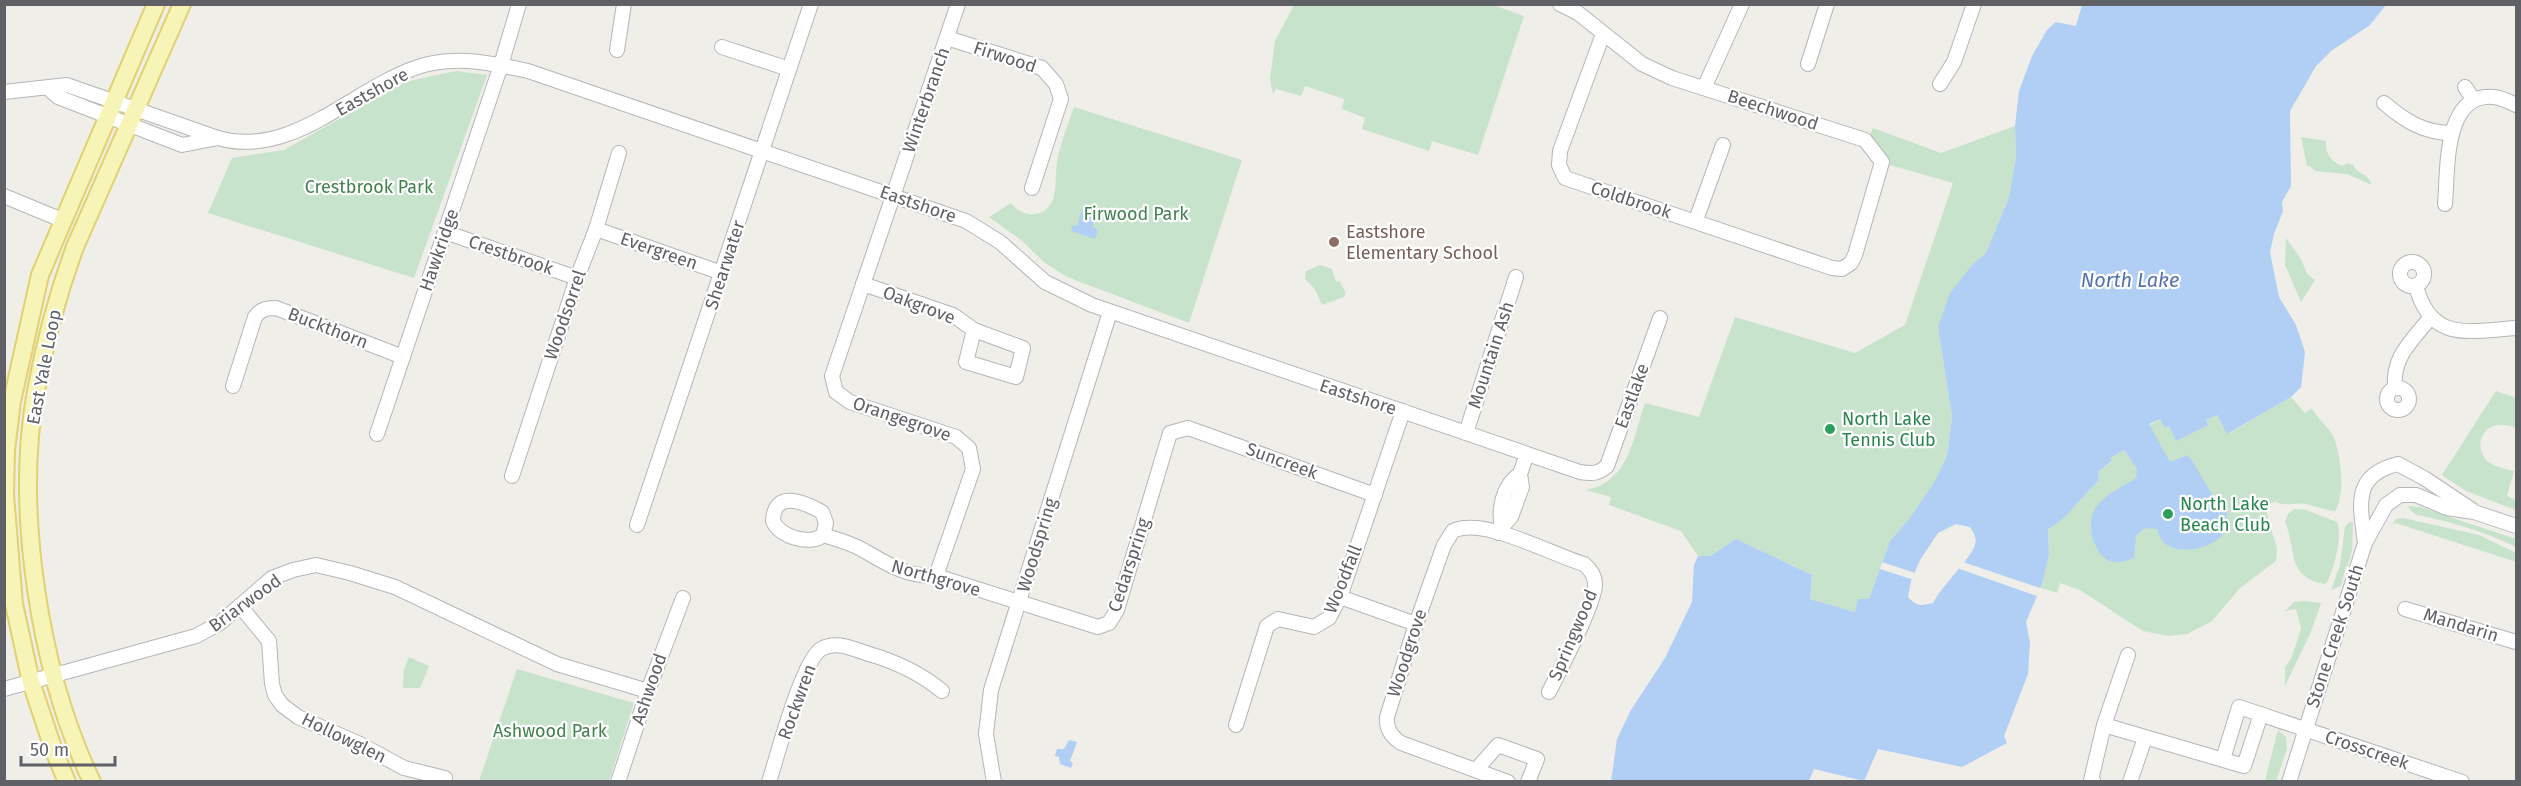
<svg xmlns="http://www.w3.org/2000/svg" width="2521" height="786" font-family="'Fira Sans',sans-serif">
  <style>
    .green { fill: #c7e3cb }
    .water { fill: #b1cef5; fill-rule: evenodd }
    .pier { fill: #efeee8 }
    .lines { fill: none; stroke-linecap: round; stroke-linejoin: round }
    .minor-casing { stroke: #b4b6ba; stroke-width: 16 }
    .major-casing { stroke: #e1d16f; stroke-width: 20 }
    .minor { stroke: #fff; stroke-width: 14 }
    .major { stroke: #f6f4b6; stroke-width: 16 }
    .education-dot { fill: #8d6e63; stroke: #fff; stroke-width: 2 }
    .leisure-dot { fill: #2e9e5b; stroke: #fff; stroke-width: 2 }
    .labels { text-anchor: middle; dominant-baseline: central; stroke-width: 4.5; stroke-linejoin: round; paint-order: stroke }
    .street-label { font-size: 18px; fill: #5f6166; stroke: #fff }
    .park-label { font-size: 18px; fill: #41824e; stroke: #fff }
    .education-label { font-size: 18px; fill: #785e54; stroke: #fff; text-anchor: start }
    .leisure-label { font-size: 18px; fill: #27864d; stroke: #fff; text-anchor: start }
    .water-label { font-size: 20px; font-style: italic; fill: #5372ae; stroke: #fff }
  </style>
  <rect width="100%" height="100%" fill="#efeee8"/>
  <g class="green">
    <path d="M 1490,4 L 1524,16 L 1478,155 L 1432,141 L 1429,151 L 1362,129 L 1365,118 L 1342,109 L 1344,99 L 1305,86 L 1301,96 L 1276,89 L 1273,94 L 1270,79 L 1275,41 L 1294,5 Z"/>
    <path d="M 456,71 L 487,75 L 414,278 L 208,213 L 232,158 L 284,150 L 405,82 Z"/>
    <path d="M 1074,107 L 1242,160 L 1189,323 L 1067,277 L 1044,262 L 1021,240 L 989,217 L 1011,203 C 1017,211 1026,216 1036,214 C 1062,209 1053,176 1058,157 C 1062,140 1068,123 1074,107 Z"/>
    <path d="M 2015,126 L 2016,157 L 2009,197 L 1986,253 L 1972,265 L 1938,327 L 1952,417 L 1947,456 L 1935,481 L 1909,519 L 1890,541 L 1869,599 L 1855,612 L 1810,599 L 1812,575 L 1736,539 L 1710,556 L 1698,556 L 1681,531 L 1609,505 L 1611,497 L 1586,490 C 1630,481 1632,440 1645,403 L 1699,417 L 1735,317 L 1855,353 L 1905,325 L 1953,183 L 1890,165 L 1870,135 L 1873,128 L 1941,153 Z"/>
    <path d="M 2301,137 L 2326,141 C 2325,154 2331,161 2342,166 L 2348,163 L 2353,165 C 2358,175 2368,173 2372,185 L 2347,174 L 2315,171 L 2310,166 L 2307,166 Z"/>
    <path d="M 2286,238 L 2301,259 L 2307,274 L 2315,280 L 2301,302 L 2285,265 Z"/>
    <path d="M 1320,265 L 1332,269 L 1336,282 L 1339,281 L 1346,293 L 1344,297 L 1322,305 L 1315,289 L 1305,279 L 1306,271 Z"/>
    <path d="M 2496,391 L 2516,398 L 2516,428 C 2510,426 2505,424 2498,425 C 2480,427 2475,449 2487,461 C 2494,467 2506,469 2514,471 L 2507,496 L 2516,500 L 2516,510 L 2466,491 L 2442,475 Z"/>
    <path d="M 2291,397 L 2305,413 L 2312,408 C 2317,418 2326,425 2332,434 C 2341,450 2346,496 2335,511 C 2324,510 2315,506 2305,504 C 2292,502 2288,507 2275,502 L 2282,497 L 2265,507 L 2277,549 L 2276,561 L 2240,588 L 2212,621 L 2187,634 L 2169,636 L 2143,631 L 2080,590 L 2060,583 L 2057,593 L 2041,588 L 2049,555 L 2048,528 C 2069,518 2079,498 2098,482 L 2099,471 L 2112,462 L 2110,458 L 2124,450 L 2131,461 L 2160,446 L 2149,425 L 2160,419 L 2169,426 L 2176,440 L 2208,424 L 2206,420 L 2217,415 L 2228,434 Z"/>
    <path d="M 2408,506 L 2420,507 L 2516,539 L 2516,547 C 2488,533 2459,524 2427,517 C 2418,515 2412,515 2408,506 Z"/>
    <path d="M 2294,509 L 2306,510 L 2337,522 C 2343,539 2334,565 2328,581 L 2325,584 C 2286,577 2297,550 2285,522 L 2288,514 Z"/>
    <path d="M 2403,518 L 2479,535 L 2516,553 L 2516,562 L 2396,523 L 2392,525 L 2396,519 Z"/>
    <path d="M 2353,522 L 2352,550 L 2348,565 L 2346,566 L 2341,586 L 2331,590 L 2340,565 L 2345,527 L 2348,523 Z"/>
    <path d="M 2304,601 L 2321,603 L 2310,634 L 2285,686 L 2285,667 L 2291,659 L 2301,629 L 2296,609 L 2285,611 L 2294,602 Z"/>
    <path d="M 409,657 L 429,666 L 420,688 L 403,688 L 404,669 Z"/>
    <path d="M 517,669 L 634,703 L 609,781 L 479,781 Z"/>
    <path d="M 2278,730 L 2286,737 L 2287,749 L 2276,781 L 2265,781 Z"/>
  </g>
  <g class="water">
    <path d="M 2082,5 L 2386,5 L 2370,25 L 2331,51 L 2316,66 L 2290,111 L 2291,186 L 2282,202 L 2283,211 L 2274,234 L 2270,252 L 2279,297 L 2296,325 L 2305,352 L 2301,387 L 2291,397 L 2227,434 L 2217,415 L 2206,420 L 2208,425 L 2176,441 L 2169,426 L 2165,428 L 2160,419 L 2149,424 L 2170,462 L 2188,455 C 2202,474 2210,496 2227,513 C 2226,519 2227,527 2224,532 C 2216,548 2181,555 2167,545 C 2161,541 2159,535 2157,529 L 2144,528 L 2136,536 L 2134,558 C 2110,568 2099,559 2092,536 C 2091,529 2090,520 2093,513 C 2099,497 2123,487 2136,478 L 2137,469 L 2124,450 L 2110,458 L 2112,461 L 2099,471 L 2098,482 C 2079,498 2069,518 2048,529 L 2049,555 L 2042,584 L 2026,622 L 2030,643 L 2028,674 L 2004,736 L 2007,743 L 1962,767 L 1878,749 L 1864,781 L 1814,769 L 1809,781 L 1611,782 L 1617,739 L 1631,710 L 1665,658 L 1692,602 L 1694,565 L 1698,556 L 1710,556 L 1736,539 L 1812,575 L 1810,599 L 1855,612 L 1858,599 L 1869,599 L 1890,541 L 1909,519 L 1935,481 L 1947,456 L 1952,417 L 1938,327 L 1950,293 L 1972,265 L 1986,253 L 2009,197 L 2016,157 L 2015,126 L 2019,91 L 2032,56 L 2047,30 L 2056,22 L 2076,26 ZM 1956,524 L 1970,527 C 1974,533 1977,538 1975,545 C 1970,560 1943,584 1933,603 C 1921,605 1918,608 1908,597 L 1911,581 L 1920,560 L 1938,533 Z"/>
    <path d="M 1084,204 L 1099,209 L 1092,227 L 1098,230 L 1095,239 L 1071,231 L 1073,225 L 1077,226 Z"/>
    <path d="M 1069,740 L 1077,742 L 1070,761 L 1073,763 L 1071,768 L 1060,764 L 1059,757 L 1055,756 L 1057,749 L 1064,749 Z"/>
  </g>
  <g class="pier">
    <path d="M 1960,561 L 2043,589 L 2040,597 L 1954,567 Z"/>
    <path d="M 1882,562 L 1915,573 L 1918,572 L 1914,580 L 1880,569 Z"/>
  </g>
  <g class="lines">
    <g class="minor-casing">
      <g id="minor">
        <path d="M 1560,4 L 1578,13 L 1642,64 L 1672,78 L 1865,140 L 1882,162 L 1855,255 L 1851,263 L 1842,269 L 1832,268 L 1565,178 L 1559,165 L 1560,151 L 1603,34"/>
        <path d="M 947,38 L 1042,68 L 1056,84 L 1061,99 L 1032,188"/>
        <path d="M 722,47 L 789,69"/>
        <path d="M 617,50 L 624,4"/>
        <path d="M 1808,64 L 1827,4"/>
        <path d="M 1940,84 L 1954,62 L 1974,4"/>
        <path d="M 2465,87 L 2474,100"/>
        <path d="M 48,88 L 58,97 L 182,145 L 218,138"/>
        <path d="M 1704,88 L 1742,4"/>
        <path d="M 4,92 L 67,85 L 218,138 C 291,159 352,90 415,68 C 452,54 490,63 528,71 L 966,221 L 1000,242 L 1045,282 L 1092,305 L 1580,472 C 1592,474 1598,474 1607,466 L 1660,318"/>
        <path d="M 2384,103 C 2405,121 2424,133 2452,133"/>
        <path d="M 4,196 L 62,220"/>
        <path d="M 2445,204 C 2448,170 2443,92 2494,97 C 2501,98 2510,102 2516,105"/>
        <path d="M 1696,220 L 1723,145"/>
        <path d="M 596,229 L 722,273"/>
        <path d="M 445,232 L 577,278"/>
        <circle cx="2412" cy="274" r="12"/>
        <path d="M 863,284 L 953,315 L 974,330 L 1023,348 L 1016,377 L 966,362 L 974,330"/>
        <path d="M 2416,286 C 2431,343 2469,331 2516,328"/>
        <path d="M 233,386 L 255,317 C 261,309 266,308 276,308 L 403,357"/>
        <path d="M 2395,388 C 2392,357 2411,342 2430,318"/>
        <circle cx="2398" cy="399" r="11"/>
        <path d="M 1466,433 L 1516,277"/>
        <path d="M 377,434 L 501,65 L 519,4"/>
        <path d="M 512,476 L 577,278 L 596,229 L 619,153"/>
        <path d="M 637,525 L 811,4"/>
        <path d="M 1502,527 C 1498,508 1503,485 1520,474"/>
        <path d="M 1499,533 L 1502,527 L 1511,517 L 1522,487 L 1520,474 L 1527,454"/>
        <path d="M 823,535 L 826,523 L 822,512 C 804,502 774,489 773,521 C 779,537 811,546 823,535 C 836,539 851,543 863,550 C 887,564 907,577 936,576 L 1098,627 L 1109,623 L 1117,610 L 1170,433 L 1188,428 L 1375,495"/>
        <path d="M 2365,543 C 2360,505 2352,475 2398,464 L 2424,478 L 2472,510"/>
        <path d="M 936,576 L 973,469 L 969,448 L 956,437 L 850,402 L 836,392 L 832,376 L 958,4"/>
        <path d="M 1340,597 L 1416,624"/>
        <path d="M 240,606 L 269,641 L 272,684 L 275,695 L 282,705 L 298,717 L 360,744 L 404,768 L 445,778"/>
        <path d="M 2405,609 L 2516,642"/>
        <path d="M 4,689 L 196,636 L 220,623 L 272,578 L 293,570 L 316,565 L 350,573 L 395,587 L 557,664 L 648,691"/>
        <path d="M 1236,725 L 1267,626 L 1278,619 L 1314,627 L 1329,618 L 1340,597 L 1403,411"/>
        <path d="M 2104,725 L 2128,655"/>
        <path d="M 2223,759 L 2239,707 L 2462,782"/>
        <path d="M 1476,770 L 1498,745 L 1537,759 L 1528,782"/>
        <path d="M 618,782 L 648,691 L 683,598"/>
        <path d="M 769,782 C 777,757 802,661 821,649 C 836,640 853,649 869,654 C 897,662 920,673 942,691"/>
        <path d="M 994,782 L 986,734 L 991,690 L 1110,312"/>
        <path d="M 1508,782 L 1401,743 C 1391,736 1386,729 1387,717 L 1416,624 L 1444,545 L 1453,531 C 1483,516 1552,555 1584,564 C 1590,569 1595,576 1595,584 C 1596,602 1559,671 1549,692"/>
        <path d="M 2094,782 L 2091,780 L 2104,725 L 2244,766 L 2261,714"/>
        <path d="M 2130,782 L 2145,738"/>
        <path d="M 2289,782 L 2365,543 L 2386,505 L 2400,495 L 2416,495 L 2447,508 L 2474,512 L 2516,526"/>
      </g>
    </g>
    <g class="major-casing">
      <g id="major">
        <path d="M 67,782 L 54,751 L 31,682 L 14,604 L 5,495 L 6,450 L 12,401 L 40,275 L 156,4"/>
        <path d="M 92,782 C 40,673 14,511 36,391 C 45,342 58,293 75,247 L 182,4"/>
      </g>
    </g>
    <use href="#minor" class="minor"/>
    <use href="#major" class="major"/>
  </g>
  <circle class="education-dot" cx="1334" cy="242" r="6"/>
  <g class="leisure-dot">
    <circle cx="1830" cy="429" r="6"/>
    <circle cx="2168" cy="514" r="6"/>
  </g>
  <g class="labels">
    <g class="street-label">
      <text transform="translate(1005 57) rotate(18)">Firwood</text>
      <text transform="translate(372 92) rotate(-29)">Eastshore</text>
      <text transform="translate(926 100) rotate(-71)">Winterbranch</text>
      <text transform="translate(1773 110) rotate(18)">Beechwood</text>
      <text transform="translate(1631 200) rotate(18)">Coldbrook</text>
      <text transform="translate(918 204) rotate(19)">Eastshore</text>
      <text transform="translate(439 250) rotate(-71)">Hawkridge</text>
      <text transform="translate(659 251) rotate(19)">Evergreen</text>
      <text transform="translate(511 255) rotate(19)">Crestbrook</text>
      <text transform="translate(725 265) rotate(-72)">Shearwater</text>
      <text transform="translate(919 305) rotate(21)">Oakgrove</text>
      <text transform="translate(565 315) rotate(-71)">Woodsorrel</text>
      <text transform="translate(328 328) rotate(21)">Buckthorn</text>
      <text transform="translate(1491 355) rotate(-72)">Mountain Ash</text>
      <text transform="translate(44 367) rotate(-79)">East Yale Loop</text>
      <text transform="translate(1632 396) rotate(-70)">Eastlake</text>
      <text transform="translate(1358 397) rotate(18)">Eastshore</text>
      <text transform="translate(902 419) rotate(19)">Orangegrove</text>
      <text transform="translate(1282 461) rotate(20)">Suncreek</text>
      <text transform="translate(1037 545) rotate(-73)">Woodspring</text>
      <text transform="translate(1129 565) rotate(-72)">Cedarspring</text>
      <text transform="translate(936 578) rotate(16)">Northgrove</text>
      <text transform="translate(1343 579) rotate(-68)">Woodfall</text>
      <text transform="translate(245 603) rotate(-36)">Briarwood</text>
      <text transform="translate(2461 625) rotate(17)">Mandarin</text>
      <text transform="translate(1573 635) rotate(-67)">Springwood</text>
      <text transform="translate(2335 636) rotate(-72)">Stone Creek South</text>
      <text transform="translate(1407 653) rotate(-72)">Woodgrove</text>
      <text transform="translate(649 689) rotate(-71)">Ashwood</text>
      <text transform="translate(797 702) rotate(-70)">Rockwren</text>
      <text transform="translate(344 738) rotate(26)">Hollowglen</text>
      <text transform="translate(2367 750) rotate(19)">Crosscreek</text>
    </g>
    <g class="park-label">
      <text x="369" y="187">Crestbrook Park</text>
      <text x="1136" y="214">Firwood Park</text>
      <text x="550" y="731">Ashwood Park</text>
    </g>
    <g class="education-label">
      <text x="1346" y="232">Eastshore<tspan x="1346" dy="21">Elementary School</tspan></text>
    </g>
    <g class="leisure-label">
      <text x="1842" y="419">North Lake<tspan x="1842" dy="21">Tennis Club</tspan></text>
      <text x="2180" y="504">North Lake<tspan x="2180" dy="21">Beach Club</tspan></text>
    </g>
    <g class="water-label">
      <text x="2130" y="280">North Lake</text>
    </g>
  </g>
  <rect width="2521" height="786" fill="none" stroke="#5f6166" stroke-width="12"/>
  <path d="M21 756v9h94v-9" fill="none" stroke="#5f6166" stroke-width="3"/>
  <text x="30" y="756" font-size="18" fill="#5f6166" stroke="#ffffff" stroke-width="4.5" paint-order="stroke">50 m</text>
</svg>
